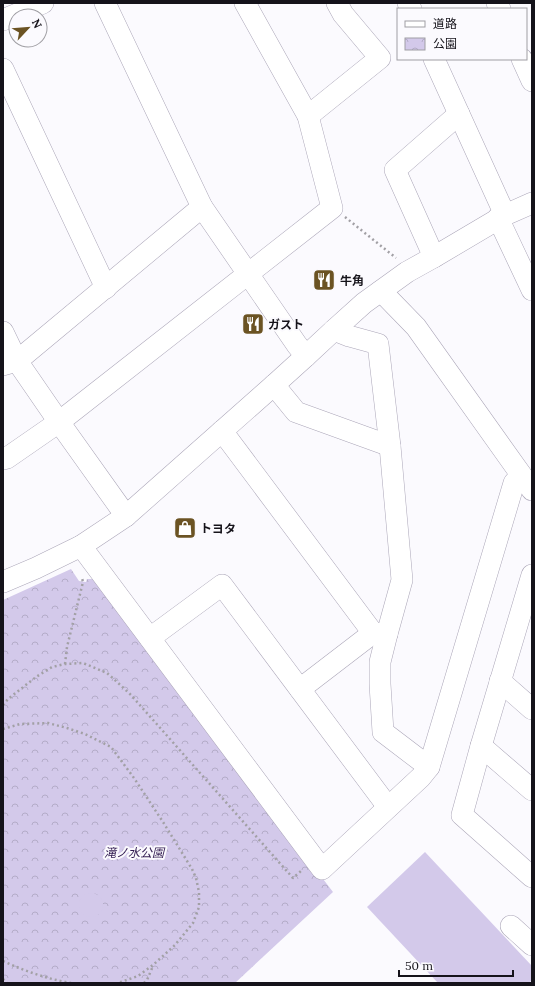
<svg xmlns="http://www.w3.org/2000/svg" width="535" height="986" font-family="Lora,'Noto Sans JP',serif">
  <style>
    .park { fill: url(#park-crowns) }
    .garden { fill: #d3c9ea }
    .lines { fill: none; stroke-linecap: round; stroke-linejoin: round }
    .minor-casing { stroke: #aba6b8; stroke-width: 22 }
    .path { stroke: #a2a0a5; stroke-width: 2.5; stroke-dasharray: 2 3; stroke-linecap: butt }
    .minor { stroke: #fff; stroke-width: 21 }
    .labels { text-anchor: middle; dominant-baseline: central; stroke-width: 4; stroke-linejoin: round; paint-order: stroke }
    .poi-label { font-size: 12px; font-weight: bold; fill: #15131a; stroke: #fbfafe; text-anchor: start }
    .park-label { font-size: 12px; font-style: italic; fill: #301a50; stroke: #fbfafe }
  </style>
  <defs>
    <pattern id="park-crowns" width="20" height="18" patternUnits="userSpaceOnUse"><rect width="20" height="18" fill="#d3c9ea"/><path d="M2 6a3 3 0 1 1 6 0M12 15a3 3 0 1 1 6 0" fill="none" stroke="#b4acc8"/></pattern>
  </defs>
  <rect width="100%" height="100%" fill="#fbfafe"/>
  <path class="park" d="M 71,569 L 79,581 L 86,582 L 87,579 L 93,579 L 316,877 L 320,875 L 333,892 L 235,983 L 3,983 L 3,600 Z"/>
  <g class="garden">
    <path d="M 425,852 L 532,966 L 532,980 L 529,983 L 438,983 L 367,907 Z"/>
    <circle cx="91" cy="905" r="12"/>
  </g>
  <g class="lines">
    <g class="minor-casing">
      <g id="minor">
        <path d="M 105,3 L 202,207 L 297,345 L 306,356"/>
        <path d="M 408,3 L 411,9"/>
        <path d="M 497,3 L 500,9"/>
        <path d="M 3,20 L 43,3"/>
        <path d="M 434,59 L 505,215"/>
        <path d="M 522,59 L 532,81"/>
        <path d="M 3,69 L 106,288"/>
        <path d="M 308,116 L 380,58 L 343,14 L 337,3"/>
        <path d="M 498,218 L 532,290"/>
        <path d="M 434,257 L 395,170 L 459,114"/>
        <path d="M 381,291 L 416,327 L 532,490"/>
        <path d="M 334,330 L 349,336 L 378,344 L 390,446 L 402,580 L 387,634"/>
        <path d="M 3,332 L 17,361 L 59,422 L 126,516"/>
        <path d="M 3,365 L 17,361 L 202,207"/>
        <path d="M 274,385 L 296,412 L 390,446"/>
        <path d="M 222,431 L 373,633 L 387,634 L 380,662 L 380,684 L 383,732 L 429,767 L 514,483 L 521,475"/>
        <path d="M 3,459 L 7,458 L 59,422 L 332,208 L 308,116 L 245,3"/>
        <path d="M 81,546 L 322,869 L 421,777 L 429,767"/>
        <path d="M 532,575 L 481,746 L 462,815 L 532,877"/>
        <path d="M 3,582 L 36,568 L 81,546 L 126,516 L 274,385 L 306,356 L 334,330 L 364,303 L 407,272 L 434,257 L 505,215 L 532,203"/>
        <path d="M 150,638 L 222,585 L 388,807"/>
        <path d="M 500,681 L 532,709"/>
        <path d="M 300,689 L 373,633"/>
        <path d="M 481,746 L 532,790"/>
        <path d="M 511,926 L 532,945"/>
      </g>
    </g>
    <g class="path">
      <path d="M 345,217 L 396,258"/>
      <path d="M 65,664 L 67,647 L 83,582 L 82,578"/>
      <path d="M 3,705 L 8,699 L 36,677 L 52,667 L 65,664 L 83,663 L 107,673 L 116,681 L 131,695 L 293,878 L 301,871"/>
      <path d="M 3,729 L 20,724 L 48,723 L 67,728 L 85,734 L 111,747 L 134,778 L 163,822 L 192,869 L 196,878 L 199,892 L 199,907 L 193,923 L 175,945 L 153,965 L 138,976 L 118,983"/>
      <path d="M 3,961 C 25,971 47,979 71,983"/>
      <path d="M 3,979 L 7,983"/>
      <path d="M 144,983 L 147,980 L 153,966"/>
    </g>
    <use href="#minor" class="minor"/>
  </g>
  <defs>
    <g id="restaurant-square" transform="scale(1.15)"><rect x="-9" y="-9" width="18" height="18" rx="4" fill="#6b5323" stroke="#fbfafe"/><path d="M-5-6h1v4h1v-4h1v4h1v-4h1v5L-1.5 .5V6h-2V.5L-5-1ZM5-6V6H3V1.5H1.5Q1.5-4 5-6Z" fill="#fff"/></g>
    <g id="shop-square" transform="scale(1.15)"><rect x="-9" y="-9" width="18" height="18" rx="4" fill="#6b5323" stroke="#fbfafe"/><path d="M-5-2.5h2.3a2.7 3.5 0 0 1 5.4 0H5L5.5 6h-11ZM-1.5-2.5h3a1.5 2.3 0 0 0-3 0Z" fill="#fff"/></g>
  </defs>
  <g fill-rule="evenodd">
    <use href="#restaurant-square" x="324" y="280"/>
    <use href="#restaurant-square" x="253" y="324"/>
    <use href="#shop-square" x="185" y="528"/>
  </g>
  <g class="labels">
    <g class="poi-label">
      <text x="340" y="280">牛角</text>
      <text x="268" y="324">ガスト</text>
      <text x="200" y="528">トヨタ</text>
    </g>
    <g class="park-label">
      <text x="134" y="852">滝ノ水公園</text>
    </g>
  </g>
  <rect width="535" height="986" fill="none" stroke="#15131a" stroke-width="8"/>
  <rect x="397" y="8" width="130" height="52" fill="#fbfafe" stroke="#9f9ea3"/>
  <rect x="405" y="21" width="20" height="6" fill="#ffffff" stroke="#9f9ea3"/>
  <text x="433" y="28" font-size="12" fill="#15131a">道路</text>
  <rect x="405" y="38" width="20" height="12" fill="url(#park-crowns)" stroke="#9f9ea3"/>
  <text x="433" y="48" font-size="12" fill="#15131a">公園</text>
  <g transform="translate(28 28) rotate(64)"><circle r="19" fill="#fbfafe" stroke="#9f9ea3"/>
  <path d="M0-3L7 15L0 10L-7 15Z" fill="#6b5323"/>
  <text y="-6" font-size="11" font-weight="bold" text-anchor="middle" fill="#15131a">N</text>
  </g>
  <path d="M399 970v6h114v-6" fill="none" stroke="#15131a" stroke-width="2"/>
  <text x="405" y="970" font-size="12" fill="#15131a" stroke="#fbfafe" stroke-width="3" paint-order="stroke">50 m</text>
</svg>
